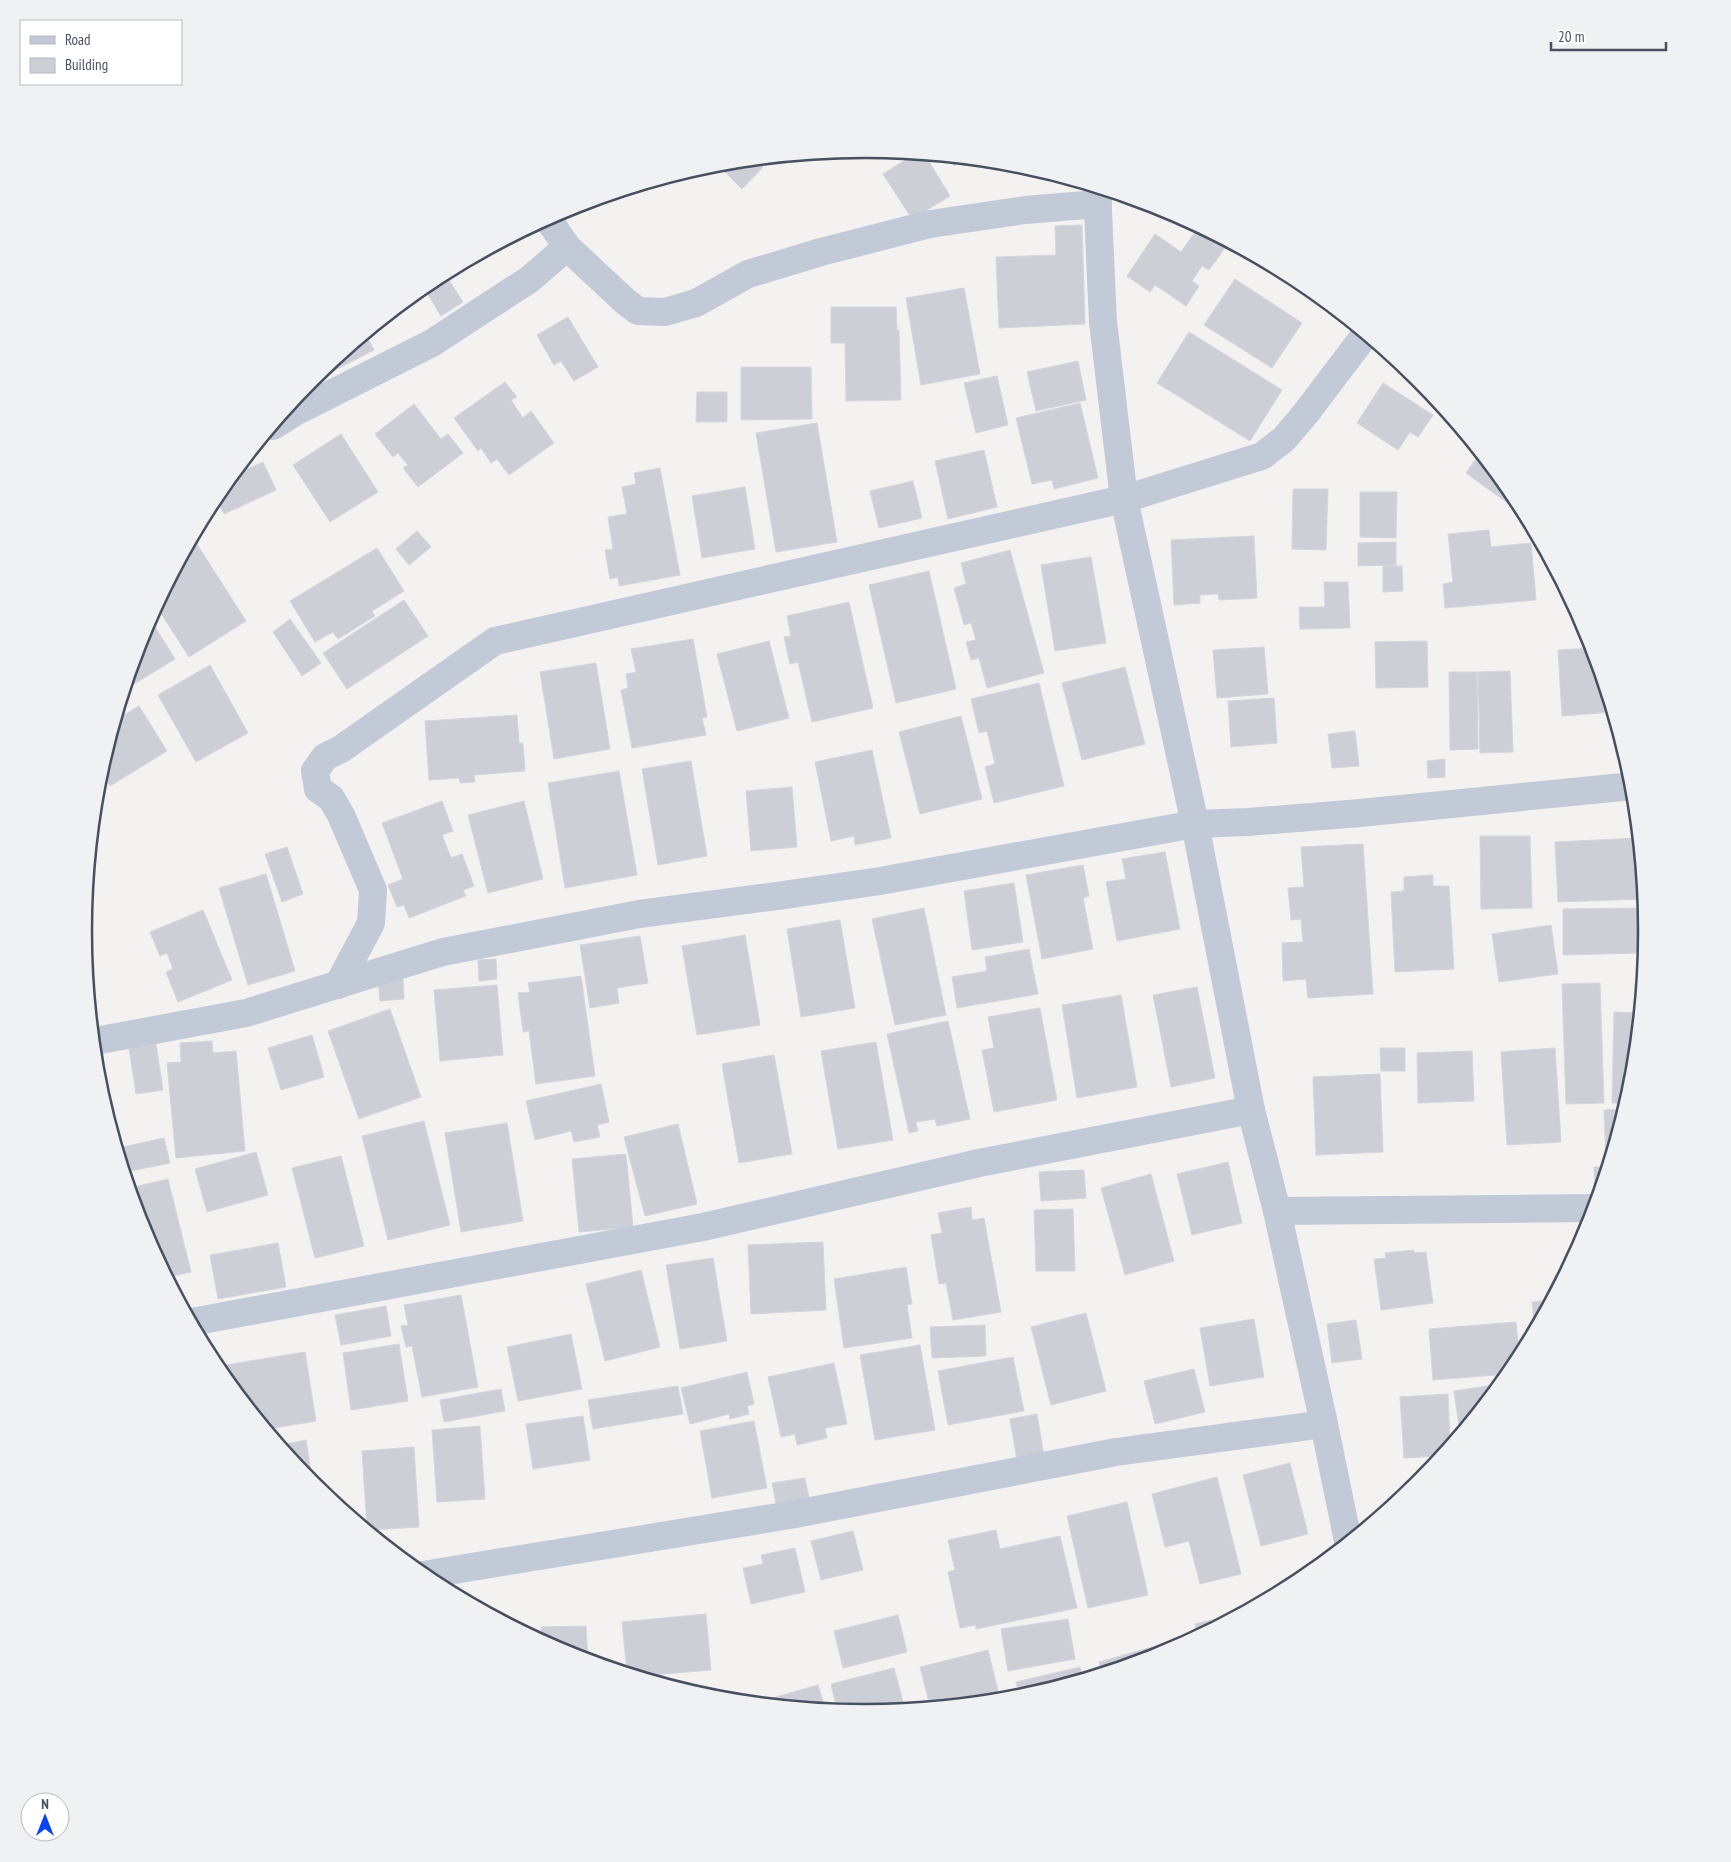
<svg xmlns="http://www.w3.org/2000/svg" width="1731" height="1862" font-family="'PT Sans Narrow',sans-serif">
  <style>
    .building { fill: #cdcfd7; stroke: #d4d5dd }
    .lines { fill: none; stroke-linecap: round; stroke-linejoin: round }
    .minor { stroke: #c3cad7; stroke-width: 28 }
    .rim { fill: none; stroke: #475061; stroke-width: 2.5 }
  </style>
  <rect width="100%" height="100%" fill="#f4f1f1"/>
  <g class="building">
    <path d="M 915,154 L 925,155 L 950,196 L 912,219 L 883,174 Z"/>
    <path d="M 949,158 L 965,159 L 954,166 Z"/>
    <path d="M 756,160 L 763,167 L 742,189 L 722,169 L 729,163 Z"/>
    <path d="M 1148,204 L 1165,209 L 1192,223 L 1189,228 Z"/>
    <path d="M 1082,225 L 1085,324 L 999,328 L 996,257 L 1056,255 L 1055,226 Z"/>
    <path d="M 1197,229 L 1225,248 L 1209,270 L 1202,266 L 1192,281 L 1199,286 L 1186,306 L 1155,285 L 1150,292 L 1127,276 L 1155,234 L 1181,252 Z"/>
    <path d="M 1246,252 L 1300,281 L 1352,324 L 1350,327 Z"/>
    <path d="M 447,277 L 463,302 L 441,316 L 426,291 Z"/>
    <path d="M 1235,279 L 1302,323 L 1272,368 L 1204,325 Z"/>
    <path d="M 964,288 L 980,374 L 921,385 L 906,298 Z"/>
    <path d="M 831,307 L 896,307 L 897,330 L 899,330 L 901,400 L 846,401 L 845,343 L 831,343 Z"/>
    <path d="M 568,317 L 598,367 L 574,381 L 561,361 L 554,365 L 537,335 Z"/>
    <path d="M 1189,332 L 1282,390 L 1250,441 L 1157,383 Z"/>
    <path d="M 366,335 L 374,350 L 308,384 L 313,378 Z"/>
    <path d="M 1078,361 L 1086,400 L 1036,411 L 1027,372 Z"/>
    <path d="M 741,367 L 811,367 L 812,419 L 741,420 Z"/>
    <path d="M 997,376 L 1008,425 L 976,433 L 964,383 Z"/>
    <path d="M 505,382 L 517,397 L 511,400 L 523,418 L 531,411 L 554,443 L 509,475 L 497,459 L 491,463 L 481,448 L 478,451 L 454,418 Z"/>
    <path d="M 1383,383 L 1433,415 L 1418,437 L 1410,432 L 1398,450 L 1357,423 Z"/>
    <path d="M 697,392 L 727,392 L 727,422 L 696,422 Z"/>
    <path d="M 1080,403 L 1098,478 L 1054,489 L 1052,480 L 1032,484 L 1016,418 Z"/>
    <path d="M 414,404 L 441,439 L 448,434 L 463,453 L 418,487 L 403,468 L 408,465 L 398,453 L 393,457 L 375,434 Z"/>
    <path d="M 817,423 L 837,542 L 776,552 L 756,433 Z"/>
    <path d="M 341,434 L 378,492 L 330,522 L 293,465 Z"/>
    <path d="M 984,450 L 997,507 L 948,519 L 935,461 Z"/>
    <path d="M 1480,453 L 1515,496 L 1509,504 L 1466,473 Z"/>
    <path d="M 263,462 L 276,490 L 224,514 L 216,496 L 234,475 Z"/>
    <path d="M 660,468 L 680,575 L 619,586 L 618,577 L 610,579 L 605,550 L 613,549 L 608,517 L 627,514 L 622,487 L 636,484 L 634,473 Z"/>
    <path d="M 913,481 L 922,518 L 879,528 L 870,491 Z"/>
    <path d="M 745,487 L 755,549 L 702,558 L 692,496 Z"/>
    <path d="M 1293,489 L 1328,489 L 1326,550 L 1292,549 Z"/>
    <path d="M 1360,492 L 1397,492 L 1396,538 L 1360,537 Z"/>
    <path d="M 1489,530 L 1491,547 L 1531,543 L 1536,600 L 1445,608 L 1443,584 L 1453,582 L 1448,534 Z"/>
    <path d="M 417,531 L 431,547 L 409,565 L 396,549 Z"/>
    <path d="M 1254,536 L 1257,598 L 1219,600 L 1218,594 L 1200,595 L 1200,603 L 1174,605 L 1171,540 Z"/>
    <path d="M 193,538 L 246,621 L 189,657 L 157,607 Z"/>
    <path d="M 1396,542 L 1396,565 L 1358,566 L 1358,543 Z"/>
    <path d="M 377,548 L 404,591 L 372,611 L 375,616 L 338,639 L 333,632 L 315,642 L 290,601 Z"/>
    <path d="M 1010,550 L 1044,673 L 987,688 L 979,658 L 971,660 L 966,642 L 976,640 L 971,623 L 964,625 L 954,588 L 966,584 L 961,563 Z"/>
    <path d="M 1091,557 L 1106,643 L 1055,651 L 1041,565 Z"/>
    <path d="M 1383,566 L 1402,566 L 1403,591 L 1383,592 Z"/>
    <path d="M 929,571 L 956,689 L 896,703 L 869,585 Z"/>
    <path d="M 1324,582 L 1348,582 L 1350,628 L 1300,629 L 1299,607 L 1325,607 Z"/>
    <path d="M 404,600 L 428,636 L 347,689 L 323,653 Z"/>
    <path d="M 849,602 L 873,708 L 812,722 L 798,662 L 790,664 L 784,637 L 791,636 L 787,616 Z"/>
    <path d="M 150,619 L 175,659 L 126,689 L 143,632 Z"/>
    <path d="M 290,619 L 321,663 L 302,676 L 273,632 Z"/>
    <path d="M 693,639 L 707,717 L 702,718 L 706,735 L 632,748 L 621,690 L 628,688 L 626,674 L 636,672 L 631,649 Z"/>
    <path d="M 769,641 L 789,718 L 737,731 L 717,654 Z"/>
    <path d="M 1427,641 L 1428,687 L 1376,688 L 1375,642 Z"/>
    <path d="M 1264,647 L 1268,694 L 1217,698 L 1213,650 Z"/>
    <path d="M 1593,648 L 1612,712 L 1562,716 L 1558,650 Z"/>
    <path d="M 596,663 L 610,749 L 554,759 L 540,672 Z"/>
    <path d="M 210,665 L 248,733 L 196,762 L 158,695 Z"/>
    <path d="M 1125,667 L 1145,744 L 1082,760 L 1062,683 Z"/>
    <path d="M 1510,671 L 1513,752 L 1480,753 L 1478,672 Z"/>
    <path d="M 1449,672 L 1477,672 L 1478,749 L 1450,750 Z"/>
    <path d="M 1039,683 L 1064,786 L 994,803 L 985,767 L 995,764 L 987,731 L 979,733 L 971,699 Z"/>
    <path d="M 1274,698 L 1277,743 L 1231,747 L 1228,701 Z"/>
    <path d="M 139,706 L 167,751 L 110,786 L 101,771 L 116,720 Z"/>
    <path d="M 517,715 L 519,743 L 523,743 L 525,771 L 474,775 L 475,782 L 460,783 L 459,778 L 429,780 L 425,721 Z"/>
    <path d="M 961,716 L 982,799 L 920,814 L 899,732 Z"/>
    <path d="M 1355,731 L 1359,766 L 1332,768 L 1328,734 Z"/>
    <path d="M 872,750 L 891,838 L 855,845 L 854,836 L 831,841 L 815,762 Z"/>
    <path d="M 1445,759 L 1445,777 L 1428,778 L 1427,761 Z"/>
    <path d="M 691,761 L 707,856 L 658,865 L 642,769 Z"/>
    <path d="M 619,771 L 637,875 L 565,888 L 548,783 Z"/>
    <path d="M 792,787 L 797,847 L 751,851 L 746,791 Z"/>
    <path d="M 442,801 L 453,831 L 442,835 L 451,858 L 462,854 L 474,886 L 463,890 L 466,896 L 409,918 L 404,905 L 397,907 L 388,885 L 403,879 L 382,823 Z"/>
    <path d="M 524,801 L 543,879 L 488,893 L 468,815 Z"/>
    <path d="M 1480,836 L 1530,836 L 1532,908 L 1481,909 Z"/>
    <path d="M 1638,838 L 1642,899 L 1558,902 L 1555,842 Z"/>
    <path d="M 1363,844 L 1373,994 L 1308,998 L 1306,979 L 1283,981 L 1282,943 L 1303,942 L 1301,919 L 1291,920 L 1288,888 L 1304,887 L 1301,847 Z"/>
    <path d="M 287,847 L 303,894 L 282,902 L 265,854 Z"/>
    <path d="M 1165,852 L 1180,929 L 1117,941 L 1106,882 L 1126,879 L 1122,859 Z"/>
    <path d="M 1083,865 L 1089,896 L 1083,898 L 1093,949 L 1042,959 L 1026,875 Z"/>
    <path d="M 266,874 L 295,971 L 248,985 L 219,888 Z"/>
    <path d="M 1433,875 L 1433,886 L 1449,886 L 1454,969 L 1395,972 L 1391,892 L 1404,891 L 1404,877 Z"/>
    <path d="M 1014,883 L 1023,942 L 972,950 L 964,891 Z"/>
    <path d="M 924,908 L 946,1015 L 895,1025 L 872,919 Z"/>
    <path d="M 1638,908 L 1638,953 L 1563,955 L 1563,909 Z"/>
    <path d="M 203,910 L 232,980 L 178,1002 L 166,972 L 173,969 L 167,953 L 160,956 L 150,932 Z"/>
    <path d="M 840,920 L 855,1008 L 801,1017 L 787,929 Z"/>
    <path d="M 1551,925 L 1558,974 L 1499,982 L 1492,934 Z"/>
    <path d="M 745,935 L 760,1025 L 697,1035 L 682,946 Z"/>
    <path d="M 640,936 L 648,983 L 617,988 L 619,1003 L 590,1008 L 580,945 Z"/>
    <path d="M 1029,949 L 1038,994 L 957,1008 L 952,977 L 987,971 L 985,957 Z"/>
    <path d="M 496,959 L 497,979 L 479,981 L 478,960 Z"/>
    <path d="M 403,976 L 404,999 L 380,1001 L 378,978 Z"/>
    <path d="M 581,976 L 595,1076 L 536,1084 L 529,1031 L 523,1032 L 518,993 L 530,992 L 528,983 Z"/>
    <path d="M 1600,983 L 1604,1103 L 1566,1104 L 1562,984 Z"/>
    <path d="M 497,985 L 503,1055 L 440,1061 L 434,990 Z"/>
    <path d="M 1197,987 L 1215,1078 L 1171,1087 L 1153,995 Z"/>
    <path d="M 1121,995 L 1137,1087 L 1077,1098 L 1062,1005 Z"/>
    <path d="M 1040,1008 L 1057,1100 L 994,1112 L 982,1050 L 994,1048 L 988,1017 Z"/>
    <path d="M 390,1009 L 421,1097 L 359,1119 L 328,1031 Z"/>
    <path d="M 1614,1012 L 1639,1013 L 1632,1084 L 1626,1103 L 1612,1103 Z"/>
    <path d="M 948,1021 L 970,1119 L 937,1126 L 935,1119 L 916,1122 L 918,1131 L 909,1133 L 887,1034 Z"/>
    <path d="M 312,1035 L 324,1077 L 281,1090 L 268,1048 Z"/>
    <path d="M 212,1041 L 213,1053 L 236,1051 L 245,1151 L 176,1158 L 167,1063 L 181,1062 L 180,1043 Z"/>
    <path d="M 876,1042 L 893,1140 L 838,1149 L 821,1051 Z"/>
    <path d="M 156,1044 L 163,1090 L 136,1094 L 129,1048 Z"/>
    <path d="M 1380,1048 L 1405,1048 L 1405,1071 L 1381,1071 Z"/>
    <path d="M 1555,1048 L 1561,1142 L 1507,1145 L 1501,1052 Z"/>
    <path d="M 1472,1051 L 1474,1101 L 1418,1103 L 1417,1053 Z"/>
    <path d="M 774,1055 L 792,1154 L 739,1163 L 722,1064 Z"/>
    <path d="M 1380,1074 L 1383,1152 L 1316,1155 L 1313,1077 Z"/>
    <path d="M 601,1084 L 609,1122 L 597,1125 L 600,1137 L 574,1142 L 571,1131 L 535,1140 L 526,1101 Z"/>
    <path d="M 1624,1109 L 1608,1163 L 1606,1163 L 1604,1110 Z"/>
    <path d="M 424,1121 L 450,1225 L 388,1240 L 362,1136 Z"/>
    <path d="M 507,1123 L 523,1221 L 461,1232 L 445,1133 Z"/>
    <path d="M 678,1124 L 697,1204 L 645,1216 L 624,1137 Z"/>
    <path d="M 164,1138 L 170,1163 L 126,1172 L 118,1148 Z"/>
    <path d="M 256,1152 L 268,1195 L 207,1212 L 195,1169 Z"/>
    <path d="M 626,1154 L 633,1227 L 579,1232 L 572,1159 Z"/>
    <path d="M 341,1156 L 364,1246 L 315,1258 L 292,1168 Z"/>
    <path d="M 1228,1162 L 1242,1223 L 1192,1235 L 1177,1174 Z"/>
    <path d="M 1594,1167 L 1607,1167 L 1599,1192 L 1595,1192 Z"/>
    <path d="M 1084,1170 L 1086,1198 L 1041,1201 L 1039,1172 Z"/>
    <path d="M 1151,1174 L 1174,1261 L 1125,1275 L 1101,1188 Z"/>
    <path d="M 168,1179 L 191,1272 L 169,1277 L 143,1230 L 130,1188 Z"/>
    <path d="M 971,1207 L 972,1220 L 984,1218 L 1001,1312 L 953,1320 L 946,1283 L 939,1284 L 931,1235 L 942,1233 L 938,1213 Z"/>
    <path d="M 1073,1209 L 1075,1271 L 1036,1271 L 1034,1210 Z"/>
    <path d="M 823,1242 L 826,1310 L 751,1314 L 748,1245 Z"/>
    <path d="M 278,1243 L 286,1287 L 218,1299 L 210,1255 Z"/>
    <path d="M 1414,1250 L 1414,1253 L 1426,1252 L 1433,1303 L 1381,1310 L 1374,1259 L 1386,1258 L 1385,1253 Z"/>
    <path d="M 713,1258 L 727,1341 L 680,1349 L 666,1265 Z"/>
    <path d="M 906,1267 L 912,1304 L 907,1305 L 912,1338 L 844,1348 L 834,1279 Z"/>
    <path d="M 641,1270 L 660,1347 L 605,1361 L 586,1284 Z"/>
    <path d="M 461,1295 L 478,1387 L 422,1397 L 412,1346 L 406,1347 L 401,1326 L 408,1325 L 404,1305 Z"/>
    <path d="M 1550,1300 L 1535,1329 L 1532,1302 Z"/>
    <path d="M 386,1306 L 391,1336 L 341,1345 L 335,1315 Z"/>
    <path d="M 1086,1313 L 1106,1391 L 1051,1405 L 1031,1327 Z"/>
    <path d="M 1254,1319 L 1264,1377 L 1210,1386 L 1200,1328 Z"/>
    <path d="M 1356,1320 L 1362,1359 L 1332,1363 L 1327,1324 Z"/>
    <path d="M 1516,1322 L 1519,1359 L 1509,1374 L 1433,1380 L 1429,1329 Z"/>
    <path d="M 985,1325 L 986,1356 L 932,1358 L 930,1327 Z"/>
    <path d="M 571,1334 L 582,1389 L 518,1401 L 507,1347 Z"/>
    <path d="M 399,1344 L 408,1401 L 351,1410 L 343,1353 Z"/>
    <path d="M 920,1345 L 935,1430 L 875,1440 L 860,1355 Z"/>
    <path d="M 305,1352 L 316,1421 L 268,1429 L 221,1372 L 220,1366 Z"/>
    <path d="M 1013,1357 L 1024,1411 L 948,1425 L 938,1371 Z"/>
    <path d="M 834,1363 L 847,1424 L 825,1428 L 827,1438 L 797,1445 L 795,1434 L 781,1437 L 768,1377 Z"/>
    <path d="M 1194,1369 L 1205,1412 L 1155,1424 L 1144,1381 Z"/>
    <path d="M 747,1372 L 754,1404 L 747,1406 L 749,1414 L 730,1419 L 729,1414 L 690,1424 L 681,1388 Z"/>
    <path d="M 1500,1384 L 1460,1433 L 1454,1391 Z"/>
    <path d="M 678,1386 L 683,1414 L 593,1429 L 588,1400 Z"/>
    <path d="M 501,1389 L 505,1411 L 444,1422 L 440,1400 Z"/>
    <path d="M 1448,1394 L 1450,1445 L 1441,1456 L 1404,1458 L 1400,1397 Z"/>
    <path d="M 1037,1414 L 1044,1456 L 1017,1460 L 1010,1419 Z"/>
    <path d="M 583,1416 L 590,1460 L 533,1469 L 526,1424 Z"/>
    <path d="M 754,1421 L 767,1488 L 712,1498 L 700,1431 Z"/>
    <path d="M 480,1426 L 485,1499 L 437,1502 L 432,1430 Z"/>
    <path d="M 306,1440 L 311,1472 L 304,1473 L 281,1445 Z"/>
    <path d="M 414,1447 L 419,1527 L 369,1530 L 367,1528 L 362,1451 Z"/>
    <path d="M 1290,1463 L 1308,1534 L 1261,1546 L 1243,1475 Z"/>
    <path d="M 1217,1477 L 1241,1574 L 1200,1584 L 1189,1541 L 1165,1547 L 1152,1494 Z"/>
    <path d="M 805,1478 L 810,1503 L 777,1509 L 772,1483 Z"/>
    <path d="M 1127,1502 L 1148,1595 L 1088,1608 L 1067,1516 Z"/>
    <path d="M 996,1530 L 1000,1549 L 1060,1536 L 1077,1608 L 976,1629 L 976,1625 L 960,1628 L 948,1572 L 955,1570 L 948,1540 Z"/>
    <path d="M 853,1531 L 863,1570 L 821,1580 L 811,1541 Z"/>
    <path d="M 795,1548 L 805,1592 L 751,1604 L 743,1568 L 763,1564 L 761,1555 Z"/>
    <path d="M 706,1614 L 711,1670 L 641,1676 L 627,1672 L 622,1622 Z"/>
    <path d="M 1238,1614 L 1198,1636 L 1195,1624 Z"/>
    <path d="M 898,1615 L 907,1652 L 843,1668 L 834,1631 Z"/>
    <path d="M 1068,1619 L 1075,1659 L 1008,1671 L 1001,1629 Z"/>
    <path d="M 586,1626 L 588,1660 L 566,1653 L 542,1640 L 541,1627 Z"/>
    <path d="M 1152,1647 L 1154,1656 L 1102,1672 L 1099,1662 Z"/>
    <path d="M 988,1650 L 1000,1699 L 930,1706 L 920,1667 Z"/>
    <path d="M 1080,1667 L 1083,1678 L 1020,1697 L 1016,1682 Z"/>
    <path d="M 894,1668 L 905,1709 L 865,1713 L 837,1710 L 831,1684 Z"/>
    <path d="M 818,1685 L 825,1709 L 771,1703 L 769,1699 Z"/>
  </g>
  <g class="lines">
    <g class="minor">
      <path d="M 1097,188 L 1103,322 L 1124,499 L 1195,824 L 1251,1110 L 1277,1211 L 1324,1424 L 1348,1541"/>
      <path d="M 548,219 L 567,247 L 626,302 L 638,311 L 665,312 L 696,303 L 748,274 L 821,252 L 930,224 L 1025,210 L 1098,204"/>
      <path d="M 273,426 L 297,411 L 432,343 L 530,279 L 567,247"/>
      <path d="M 338,985 L 371,923 L 373,890 L 341,815 L 331,798 L 318,789 L 315,771 L 325,757 L 341,749 L 495,641 L 1124,499 L 1262,456 L 1284,439 L 1306,413 L 1365,335"/>
      <path d="M 95,1041 L 246,1013 L 443,952 L 639,914 L 777,896 L 880,881 L 1195,824 L 1248,822 L 1360,813 L 1633,786"/>
      <path d="M 1277,1211 L 1595,1208"/>
      <path d="M 192,1322 L 703,1227 L 979,1163 L 1251,1110"/>
      <path d="M 423,1575 L 790,1515 L 1116,1452 L 1324,1424"/>
    </g>
  </g>
  <path d="M0 0H1731V1862H0ZM92 931a773 773 0 1 1 1546 0a773 773 0 1 1-1546 0Z" fill="#f0f1f2" fill-rule="evenodd"/>
  <path class="rim" d="M92 931a773 773 0 1 1 1546 0a773 773 0 1 1-1546 0Z"/>
  <rect x="20" y="20" width="162" height="65" fill="#ffffff" stroke="#b5b9c0"/>
  <rect x="30" y="36" width="25" height="8" fill="#c3cad7" stroke="#b5b9c0"/>
  <text x="65" y="45" font-size="15" fill="#475061">Road</text>
  <rect x="30" y="58" width="25" height="15" fill="#cdcfd7" stroke="#b5b9c0"/>
  <text x="65" y="70" font-size="15" fill="#475061">Building</text>
  <g transform="translate(45 1817)"><circle r="24" fill="#ffffff" stroke="#b5b9c0"/>
  <path d="M0-4L9 19L0 12L-9 19Z" fill="#0744f8"/>
  <text y="-8" font-size="14" font-weight="bold" text-anchor="middle" fill="#475061">N</text>
  </g>
  <path d="M1551 42v8h115v-8" fill="none" stroke="#475061" stroke-width="2.5"/>
  <text x="1558" y="42" font-size="15" fill="#475061" stroke="#ffffff" stroke-width="4" paint-order="stroke">20 m</text>
</svg>
